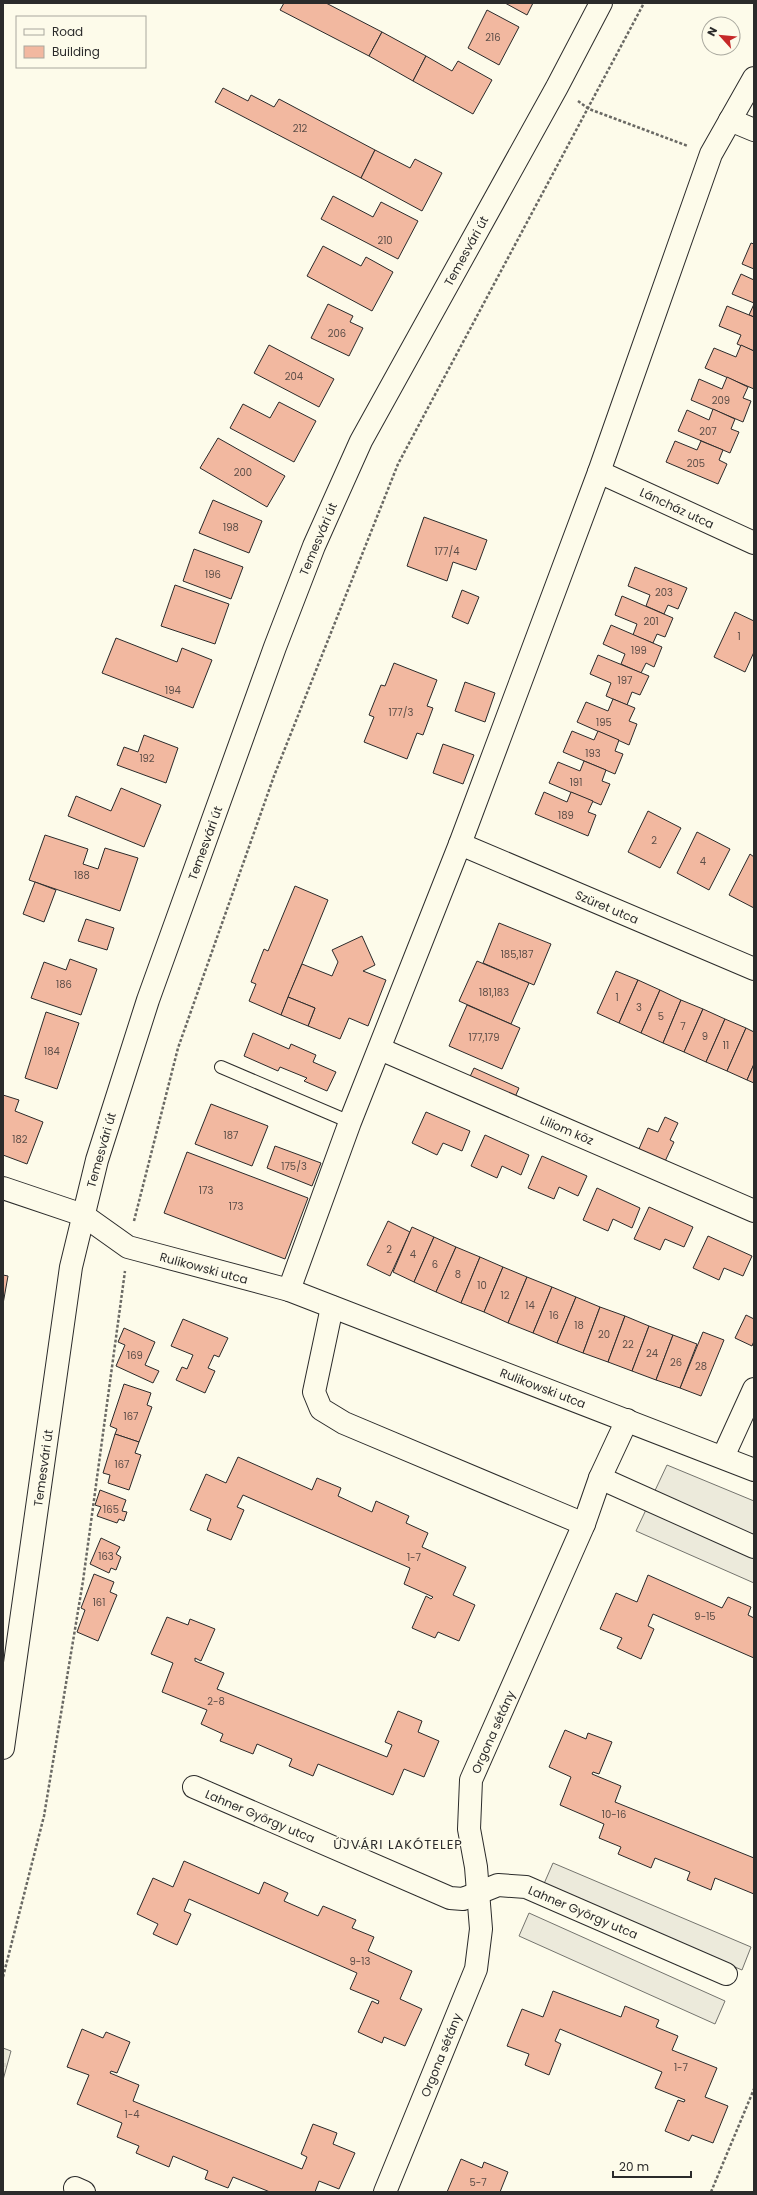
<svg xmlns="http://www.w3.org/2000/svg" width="757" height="2195" font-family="Poppins,sans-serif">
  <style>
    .grass { fill: url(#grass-tufts); stroke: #74746e }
    .parking { fill: #eceadb; stroke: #74746e }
    .building { fill: #f2b8a0; stroke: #2b2b2b }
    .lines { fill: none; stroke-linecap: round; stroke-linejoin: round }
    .lane-casing { stroke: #2b2b2b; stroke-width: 14 }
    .street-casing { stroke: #2b2b2b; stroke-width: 24 }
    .secondary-casing { stroke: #2b2b2b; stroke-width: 24 }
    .path { stroke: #6a6964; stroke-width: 2.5; stroke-dasharray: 3 2; stroke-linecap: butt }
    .lane { stroke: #fdfbea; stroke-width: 12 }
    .street { stroke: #fdfbea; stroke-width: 22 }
    .secondary { stroke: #fdfbea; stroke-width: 22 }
    .labels { text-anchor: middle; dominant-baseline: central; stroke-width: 3; stroke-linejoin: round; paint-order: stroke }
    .number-label { font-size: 10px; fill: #5d4e48 }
    .street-label { font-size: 12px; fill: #2b2b2b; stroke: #fdfbea }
    .neighbourhood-label { font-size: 13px; letter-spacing: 1px; fill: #2b2b2b; stroke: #fdfbea }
  </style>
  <defs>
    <pattern id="grass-tufts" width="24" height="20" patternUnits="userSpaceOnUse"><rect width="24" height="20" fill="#ecebdb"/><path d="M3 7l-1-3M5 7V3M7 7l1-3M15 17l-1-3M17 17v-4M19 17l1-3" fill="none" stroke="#cbcabc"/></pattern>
  </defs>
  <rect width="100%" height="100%" fill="#fdfbea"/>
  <path class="grass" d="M 3,2048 L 11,2051 L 3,2080 Z"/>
  <g class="parking">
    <path d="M 667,1465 L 754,1501 L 754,1583 L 636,1531 Z"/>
    <path d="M 553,1863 L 751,1947 L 742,1970 L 543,1886 Z"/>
    <path d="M 529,1913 L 725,2001 L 715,2024 L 519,1936 Z"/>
  </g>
  <g class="building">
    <path d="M 284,3 L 326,3 L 382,32 L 369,56 L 280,10 Z"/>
    <path d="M 505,3 L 533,3 L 527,15 Z"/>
    <path d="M 487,10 L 519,27 L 499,65 L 468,48 Z"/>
    <path d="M 382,32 L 426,56 L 413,81 L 369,56 Z"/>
    <path d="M 426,56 L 452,71 L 458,61 L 492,80 L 473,114 L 413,81 Z"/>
    <path d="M 223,88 L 248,101 L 251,95 L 274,107 L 279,99 L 375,150 L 361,178 L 215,102 Z"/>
    <path d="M 375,150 L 410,168 L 415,159 L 442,173 L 422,211 L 361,178 Z"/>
    <path d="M 333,196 L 373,217 L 381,202 L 418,221 L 398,259 L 321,219 Z"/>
    <path d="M 751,243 L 754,244 L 754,269 L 742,264 Z"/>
    <path d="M 323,246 L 361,266 L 366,257 L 393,272 L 372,311 L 307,276 Z"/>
    <path d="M 741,274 L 754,280 L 754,303 L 732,294 Z"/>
    <path d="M 328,304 L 353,316 L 350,322 L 363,328 L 349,356 L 311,338 Z"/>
    <path d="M 754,304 L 754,317 L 749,315 Z"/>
    <path d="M 727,306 L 754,317 L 754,351 L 737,344 L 741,335 L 719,326 Z"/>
    <path d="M 269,345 L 334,379 L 319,407 L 254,373 Z"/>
    <path d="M 741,345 L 754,351 L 754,389 L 705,368 L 714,348 L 736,357 Z"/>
    <path d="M 727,377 L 748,387 L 743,398 L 751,401 L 743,422 L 691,400 L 699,379 L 722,389 Z"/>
    <path d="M 279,402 L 316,421 L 294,462 L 230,428 L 243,404 L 270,418 Z"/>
    <path d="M 713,409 L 735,419 L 731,429 L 739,432 L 730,453 L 678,431 L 687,410 L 709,420 Z"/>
    <path d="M 218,438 L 285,476 L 267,507 L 200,468 Z"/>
    <path d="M 675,441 L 697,450 L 701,441 L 723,450 L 719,460 L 727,464 L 718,484 L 666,462 Z"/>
    <path d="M 213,500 L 262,521 L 249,553 L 199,533 Z"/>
    <path d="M 424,517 L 487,540 L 476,570 L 453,562 L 447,581 L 407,566 Z"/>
    <path d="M 194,549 L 243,567 L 231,599 L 183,581 Z"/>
    <path d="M 635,567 L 687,588 L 678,609 L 668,605 L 664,614 L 646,606 L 650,595 L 628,586 Z"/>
    <path d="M 175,585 L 229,604 L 215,644 L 161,626 Z"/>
    <path d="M 462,590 L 479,597 L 468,624 L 452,617 Z"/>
    <path d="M 622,596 L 673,618 L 665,637 L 657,634 L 653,643 L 633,635 L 637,624 L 615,615 Z"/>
    <path d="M 735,612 L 754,621 L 754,652 L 745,672 L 714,657 Z"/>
    <path d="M 611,625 L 662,647 L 654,667 L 646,663 L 641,673 L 621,664 L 625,654 L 603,644 Z"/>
    <path d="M 116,638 L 177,662 L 182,648 L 212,660 L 193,708 L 102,673 Z"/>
    <path d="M 598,655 L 649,676 L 640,695 L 632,692 L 627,705 L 606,696 L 611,683 L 590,674 Z"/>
    <path d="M 394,663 L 437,680 L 427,706 L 433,708 L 423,735 L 417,733 L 407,759 L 364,742 L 374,717 L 369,715 L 381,685 L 385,686 Z"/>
    <path d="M 465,682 L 495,693 L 485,722 L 455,711 Z"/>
    <path d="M 613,699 L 635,708 L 629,721 L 637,724 L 629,745 L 577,722 L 586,702 L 608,711 Z"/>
    <path d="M 572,731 L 594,740 L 598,731 L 619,740 L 615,751 L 623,754 L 615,774 L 563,752 Z"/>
    <path d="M 144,735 L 178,748 L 166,783 L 117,765 L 124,747 L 138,752 Z"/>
    <path d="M 443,744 L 474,755 L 463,784 L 433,773 Z"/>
    <path d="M 584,761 L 606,770 L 602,781 L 610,784 L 601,805 L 549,783 L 558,762 L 580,771 Z"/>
    <path d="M 121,788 L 161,805 L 144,847 L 68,816 L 76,796 L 111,811 Z"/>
    <path d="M 544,792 L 567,802 L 571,792 L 593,801 L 588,812 L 596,815 L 588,836 L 535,814 Z"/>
    <path d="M 648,811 L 681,828 L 660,868 L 628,852 Z"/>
    <path d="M 697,832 L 730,849 L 709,890 L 677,873 Z"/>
    <path d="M 45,835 L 88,849 L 83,864 L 98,869 L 105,848 L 138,858 L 120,911 L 29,880 Z"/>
    <path d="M 750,854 L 754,857 L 754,908 L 729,895 Z"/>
    <path d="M 35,882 L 56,890 L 44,922 L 23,914 Z"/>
    <path d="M 295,886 L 328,900 L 281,1015 L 249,1001 L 256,984 L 251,982 L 264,949 L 268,951 Z"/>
    <path d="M 86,919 L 114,928 L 107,950 L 78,941 Z"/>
    <path d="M 499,923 L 551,944 L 534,985 L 483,963 Z"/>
    <path d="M 362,936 L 375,965 L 363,971 L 386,980 L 368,1026 L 349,1018 L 340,1039 L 308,1026 L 315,1008 L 288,997 L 302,964 L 332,976 L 338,962 L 332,950 Z"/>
    <path d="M 70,959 L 97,969 L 81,1015 L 31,998 L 44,962 L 66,970 Z"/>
    <path d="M 477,961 L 529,983 L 511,1024 L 459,1001 Z"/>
    <path d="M 616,971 L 638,980 L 619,1023 L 597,1013 Z"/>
    <path d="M 638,980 L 660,990 L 641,1033 L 619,1023 Z"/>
    <path d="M 660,990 L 681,1000 L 663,1043 L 641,1033 Z"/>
    <path d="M 288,997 L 315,1008 L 308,1026 L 281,1015 Z"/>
    <path d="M 681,1000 L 703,1009 L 684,1052 L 663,1043 Z"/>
    <path d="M 467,1005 L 520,1028 L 502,1069 L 449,1046 Z"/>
    <path d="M 703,1009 L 725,1019 L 706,1062 L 684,1052 Z"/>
    <path d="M 46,1012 L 79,1023 L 57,1089 L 25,1078 Z"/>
    <path d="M 725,1019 L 746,1028 L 727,1071 L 706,1062 Z"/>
    <path d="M 746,1028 L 754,1032 L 754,1064 L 747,1080 L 727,1071 Z"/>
    <path d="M 253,1033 L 289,1049 L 291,1044 L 316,1055 L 313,1062 L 336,1072 L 327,1091 L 304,1081 L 307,1078 L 280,1067 L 278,1071 L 244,1056 Z"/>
    <path d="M 754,1064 L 754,1083 L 747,1080 Z"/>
    <path d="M 474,1068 L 519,1088 L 512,1104 L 467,1083 Z"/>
    <path d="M 3,1095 L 19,1100 L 15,1111 L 43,1122 L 27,1164 L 3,1155 Z"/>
    <path d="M 211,1104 L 268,1126 L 252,1166 L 195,1144 Z"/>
    <path d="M 426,1112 L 470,1131 L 462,1151 L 443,1143 L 437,1155 L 412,1143 Z"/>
    <path d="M 665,1117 L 678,1123 L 670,1140 L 674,1142 L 661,1170 L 635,1158 L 648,1128 L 658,1132 Z"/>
    <path d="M 485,1135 L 529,1155 L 521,1175 L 502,1166 L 497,1178 L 471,1166 Z"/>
    <path d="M 275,1146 L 321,1163 L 312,1186 L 267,1168 Z"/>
    <path d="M 187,1152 L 308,1198 L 285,1259 L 164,1213 Z"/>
    <path d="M 542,1156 L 587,1176 L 578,1196 L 559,1187 L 554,1199 L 528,1188 Z"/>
    <path d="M 597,1188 L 640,1208 L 632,1228 L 613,1219 L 608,1231 L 583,1220 Z"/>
    <path d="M 649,1207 L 693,1227 L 684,1247 L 665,1239 L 660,1250 L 634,1239 Z"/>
    <path d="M 388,1221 L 410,1232 L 390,1276 L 367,1265 Z"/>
    <path d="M 412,1227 L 434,1237 L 414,1282 L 393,1272 Z"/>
    <path d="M 708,1236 L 752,1256 L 743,1276 L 724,1268 L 719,1280 L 693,1268 Z"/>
    <path d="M 434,1237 L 456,1247 L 436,1292 L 414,1282 Z"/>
    <path d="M 456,1247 L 480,1257 L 461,1303 L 436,1292 Z"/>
    <path d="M 480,1257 L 503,1267 L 484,1312 L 461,1303 Z"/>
    <path d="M 503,1267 L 527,1277 L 508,1323 L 484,1312 Z"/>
    <path d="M 3,1275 L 8,1276 L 3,1304 Z"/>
    <path d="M 527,1277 L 552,1287 L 533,1333 L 508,1323 Z"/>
    <path d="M 552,1287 L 576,1297 L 557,1343 L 533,1333 Z"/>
    <path d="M 576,1297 L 600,1307 L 583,1353 L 557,1343 Z"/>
    <path d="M 600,1307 L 625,1316 L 608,1362 L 583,1353 Z"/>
    <path d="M 746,1315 L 754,1319 L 754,1341 L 752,1346 L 735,1338 Z"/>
    <path d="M 625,1316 L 649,1326 L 632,1371 L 608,1362 Z"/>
    <path d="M 183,1319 L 228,1338 L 219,1357 L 214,1355 L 208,1368 L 215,1371 L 205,1393 L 176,1380 L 182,1367 L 187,1369 L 193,1355 L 171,1346 Z"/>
    <path d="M 649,1326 L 673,1335 L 656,1380 L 632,1371 Z"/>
    <path d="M 124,1328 L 155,1342 L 145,1365 L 159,1371 L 153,1383 L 116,1366 L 125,1345 L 118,1342 Z"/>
    <path d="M 703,1332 L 724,1340 L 701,1396 L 680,1388 Z"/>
    <path d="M 673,1335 L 697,1344 L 680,1388 L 656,1380 Z"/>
    <path d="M 124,1384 L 151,1393 L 147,1405 L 152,1407 L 139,1442 L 115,1434 L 117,1429 L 110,1426 Z"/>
    <path d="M 115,1434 L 139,1442 L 135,1453 L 141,1455 L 129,1490 L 108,1483 L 110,1475 L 103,1473 Z"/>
    <path d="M 238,1457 L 312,1490 L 317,1478 L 341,1488 L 338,1496 L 372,1512 L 376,1501 L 409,1516 L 406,1523 L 428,1533 L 422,1547 L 466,1567 L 453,1595 L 475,1605 L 459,1641 L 438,1632 L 435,1638 L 412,1628 L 426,1596 L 431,1599 L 433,1597 L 404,1584 L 410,1568 L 243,1495 L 237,1507 L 244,1510 L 231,1540 L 207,1530 L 211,1519 L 190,1510 L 206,1474 L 226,1483 Z"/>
    <path d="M 100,1490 L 126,1500 L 122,1511 L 127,1512 L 124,1521 L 119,1519 L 117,1523 L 97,1516 L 101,1507 L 95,1505 Z"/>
    <path d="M 101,1538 L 120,1547 L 116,1554 L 121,1557 L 116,1570 L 111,1568 L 109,1573 L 90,1564 Z"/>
    <path d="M 94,1574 L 114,1582 L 110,1592 L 117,1595 L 98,1641 L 77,1632 L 85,1610 L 81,1608 Z"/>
    <path d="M 648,1575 L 722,1608 L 728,1597 L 751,1607 L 748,1615 L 754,1618 L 754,1658 L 653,1614 L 648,1626 L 654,1629 L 641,1659 L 617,1648 L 622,1638 L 600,1629 L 616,1593 L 637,1602 Z"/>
    <path d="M 167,1617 L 188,1625 L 190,1619 L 215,1629 L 201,1661 L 195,1658 L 195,1661 L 224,1673 L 217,1689 L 387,1757 L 392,1745 L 385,1742 L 398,1711 L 422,1721 L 418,1732 L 439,1741 L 424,1777 L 404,1769 L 393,1795 L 318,1764 L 313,1776 L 289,1766 L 292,1759 L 257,1744 L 253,1754 L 220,1741 L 223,1734 L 201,1724 L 207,1710 L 162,1692 L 173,1663 L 151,1654 Z"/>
    <path d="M 565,1730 L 586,1739 L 588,1733 L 612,1742 L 599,1774 L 593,1772 L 592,1774 L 621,1786 L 615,1802 L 754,1858 L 754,1894 L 715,1878 L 711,1890 L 687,1880 L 690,1872 L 655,1858 L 651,1868 L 618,1854 L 621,1847 L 599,1838 L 604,1824 L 560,1805 L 571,1777 L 549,1767 Z"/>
    <path d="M 184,1861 L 259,1894 L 264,1882 L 288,1893 L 284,1901 L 318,1916 L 323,1906 L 356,1920 L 352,1928 L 374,1937 L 368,1951 L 412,1971 L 400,1999 L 422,2009 L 405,2046 L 384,2037 L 382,2043 L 358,2032 L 372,2001 L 378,2004 L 379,2001 L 350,1989 L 357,1973 L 189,1899 L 184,1911 L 191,1914 L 177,1945 L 153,1934 L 158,1924 L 137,1914 L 153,1878 L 173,1887 Z"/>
    <path d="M 553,1991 L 621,2017 L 625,2006 L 659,2020 L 656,2027 L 678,2036 L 672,2050 L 717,2068 L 705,2097 L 728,2106 L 713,2143 L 692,2135 L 689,2141 L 665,2131 L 678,2100 L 684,2102 L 685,2100 L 655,2088 L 662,2072 L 560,2029 L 555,2041 L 561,2044 L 549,2075 L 525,2065 L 529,2054 L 507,2046 L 522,2009 L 543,2017 Z"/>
    <path d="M 82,2029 L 103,2038 L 106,2032 L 130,2042 L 117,2073 L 111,2071 L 110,2073 L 139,2085 L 133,2101 L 302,2169 L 307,2157 L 301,2154 L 313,2124 L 337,2133 L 333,2144 L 355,2153 L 339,2189 L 319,2181 L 315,2192 L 270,2192 L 233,2177 L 228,2188 L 205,2179 L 208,2171 L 173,2156 L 169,2167 L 136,2153 L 139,2146 L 117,2137 L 122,2123 L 77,2104 L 89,2075 L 67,2067 Z"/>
    <path d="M 461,2159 L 482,2168 L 484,2162 L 508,2172 L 500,2192 L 447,2192 Z"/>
  </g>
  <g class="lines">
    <g class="lane-casing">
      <path id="lane" d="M 221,1067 L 350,1122"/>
    </g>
    <g class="street-casing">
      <g id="street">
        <path d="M 730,120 L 754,130"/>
        <path d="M 599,472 L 754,543"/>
        <path d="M 460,844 L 754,969"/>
        <path d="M 380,1049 L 754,1211"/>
        <path d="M 3,1188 L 83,1215 L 128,1247 L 289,1290 L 754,1470"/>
        <path d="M 289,1290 L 350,1122 L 460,844 L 599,472 L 711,154 L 754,78"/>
        <path d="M 332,1307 L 314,1392 L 321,1409 L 344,1423 L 584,1524"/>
        <path d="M 723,1457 L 754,1389"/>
        <path d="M 600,1478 L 754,1547"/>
        <path d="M 194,1787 L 450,1898 L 463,1899 L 498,1885 L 526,1887 L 726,1974"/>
        <path d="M 75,2188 L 84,2192"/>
        <path d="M 385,2192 L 476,1969 L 481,1929 L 476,1867 L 469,1829 L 471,1780 L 584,1524 L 600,1478 L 627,1420"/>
      </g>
    </g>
    <g class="secondary-casing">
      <path id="secondary" d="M 3,1748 L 71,1267 L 97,1160 L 148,1000 L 275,647 L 314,546 L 361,441 L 557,87 L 601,3"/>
    </g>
    <g class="path">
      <path d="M 578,101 L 589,109 L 688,146"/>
      <path d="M 134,1221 L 178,1048 L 274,776 L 398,464 L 644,3"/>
      <path d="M 3,1977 L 44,1816 L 83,1581 L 125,1271"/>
      <path d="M 711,2192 L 754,2089"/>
    </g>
    <use href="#lane" class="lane"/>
    <use href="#street" class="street"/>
    <use href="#secondary" class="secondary"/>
  </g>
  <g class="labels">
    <g class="number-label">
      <text x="493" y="37">216</text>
      <text x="300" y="128">212</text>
      <text x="385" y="240">210</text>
      <text x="337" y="333">206</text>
      <text x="294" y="376">204</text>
      <text x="721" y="400">209</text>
      <text x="708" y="431">207</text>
      <text x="696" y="463">205</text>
      <text x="243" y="472">200</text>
      <text x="231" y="527">198</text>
      <text x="447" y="551">177/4</text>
      <text x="213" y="574">196</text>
      <text x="664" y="592">203</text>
      <text x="651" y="621">201</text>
      <text x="739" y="636">1</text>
      <text x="639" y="650">199</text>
      <text x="625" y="680">197</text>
      <text x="173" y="690">194</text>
      <text x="401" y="712">177/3</text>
      <text x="604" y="722">195</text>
      <text x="593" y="753">193</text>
      <text x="147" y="758">192</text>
      <text x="576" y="782">191</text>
      <text x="566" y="815">189</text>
      <text x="654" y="840">2</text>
      <text x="703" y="861">4</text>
      <text x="82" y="875">188</text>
      <text x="517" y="954">185,187</text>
      <text x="64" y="984">186</text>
      <text x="494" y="992">181,183</text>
      <text x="617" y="997">1</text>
      <text x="639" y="1007">3</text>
      <text x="661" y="1016">5</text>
      <text x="683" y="1026">7</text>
      <text x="705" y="1036">9</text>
      <text x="484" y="1037">177,179</text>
      <text x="726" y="1045">11</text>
      <text x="52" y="1051">184</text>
      <text x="231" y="1135">187</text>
      <text x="20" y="1139">182</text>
      <text x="294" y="1166">175/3</text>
      <text x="206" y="1190">173</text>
      <text x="236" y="1206">173</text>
      <text x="389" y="1249">2</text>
      <text x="413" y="1254">4</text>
      <text x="435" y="1264">6</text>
      <text x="458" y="1274">8</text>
      <text x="482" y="1285">10</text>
      <text x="505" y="1295">12</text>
      <text x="530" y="1305">14</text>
      <text x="554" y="1315">16</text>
      <text x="579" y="1325">18</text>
      <text x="604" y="1334">20</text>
      <text x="628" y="1344">22</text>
      <text x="652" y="1353">24</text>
      <text x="135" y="1355">169</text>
      <text x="676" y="1362">26</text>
      <text x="701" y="1366">28</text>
      <text x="131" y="1416">167</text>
      <text x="122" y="1464">167</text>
      <text x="111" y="1509">165</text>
      <text x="106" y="1556">163</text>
      <text x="414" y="1557">1-7</text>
      <text x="99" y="1602">161</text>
      <text x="705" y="1616">9-15</text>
      <text x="216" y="1701">2-8</text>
      <text x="614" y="1814">10-16</text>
      <text x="360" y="1961">9-13</text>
      <text x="681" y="2067">1-7</text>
      <text x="132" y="2114">1-4</text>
      <text x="478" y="2182">5-7</text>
    </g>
    <g class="street-label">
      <text transform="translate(466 251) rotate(-61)">Temesvári út</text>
      <text transform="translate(677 508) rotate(25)">Láncház utca</text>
      <text transform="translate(318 539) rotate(-67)">Temesvári út</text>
      <text transform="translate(205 843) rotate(-70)">Temesvári út</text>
      <text transform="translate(607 907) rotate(23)">Szüret utca</text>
      <text transform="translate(567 1130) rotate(23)">Liliom köz</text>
      <text transform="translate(101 1150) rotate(-74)">Temesvári út</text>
      <text transform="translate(204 1268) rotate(15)">Rulikowski utca</text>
      <text transform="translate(543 1388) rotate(21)">Rulikowski utca</text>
      <text transform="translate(43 1468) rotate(-82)">Temesvári út</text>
      <text transform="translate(493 1732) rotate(-66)">Orgona sétány</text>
      <text transform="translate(260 1816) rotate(23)">Lahner György utca</text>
      <text transform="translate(583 1912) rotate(23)">Lahner György utca</text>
      <text transform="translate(441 2055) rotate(-68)">Orgona sétány</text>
    </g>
    <g class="neighbourhood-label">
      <text x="398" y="1844">ÚJVÁRI LAKÓTELEP</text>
    </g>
  </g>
  <rect width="757" height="2195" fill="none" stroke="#2b2b2b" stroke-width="8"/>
  <rect x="16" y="16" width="130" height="52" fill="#fdfbea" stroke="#a9a89e"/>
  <rect x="24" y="29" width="20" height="6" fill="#fdfbea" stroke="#a9a89e"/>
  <text x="52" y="36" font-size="12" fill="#2b2b2b">Road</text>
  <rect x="24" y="46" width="20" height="12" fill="#f2b8a0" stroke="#a9a89e"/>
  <text x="52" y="56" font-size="12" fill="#2b2b2b">Building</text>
  <g transform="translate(721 36) rotate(297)"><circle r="19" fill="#fdfbea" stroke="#a9a89e"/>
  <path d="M0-3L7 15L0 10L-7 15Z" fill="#c62828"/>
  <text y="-6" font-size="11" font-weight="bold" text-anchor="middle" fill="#2b2b2b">N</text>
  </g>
  <path d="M613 2171v6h78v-6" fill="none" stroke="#2b2b2b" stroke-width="2"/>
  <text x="619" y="2171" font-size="12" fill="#2b2b2b" stroke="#fdfbea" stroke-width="3" paint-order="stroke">20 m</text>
</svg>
